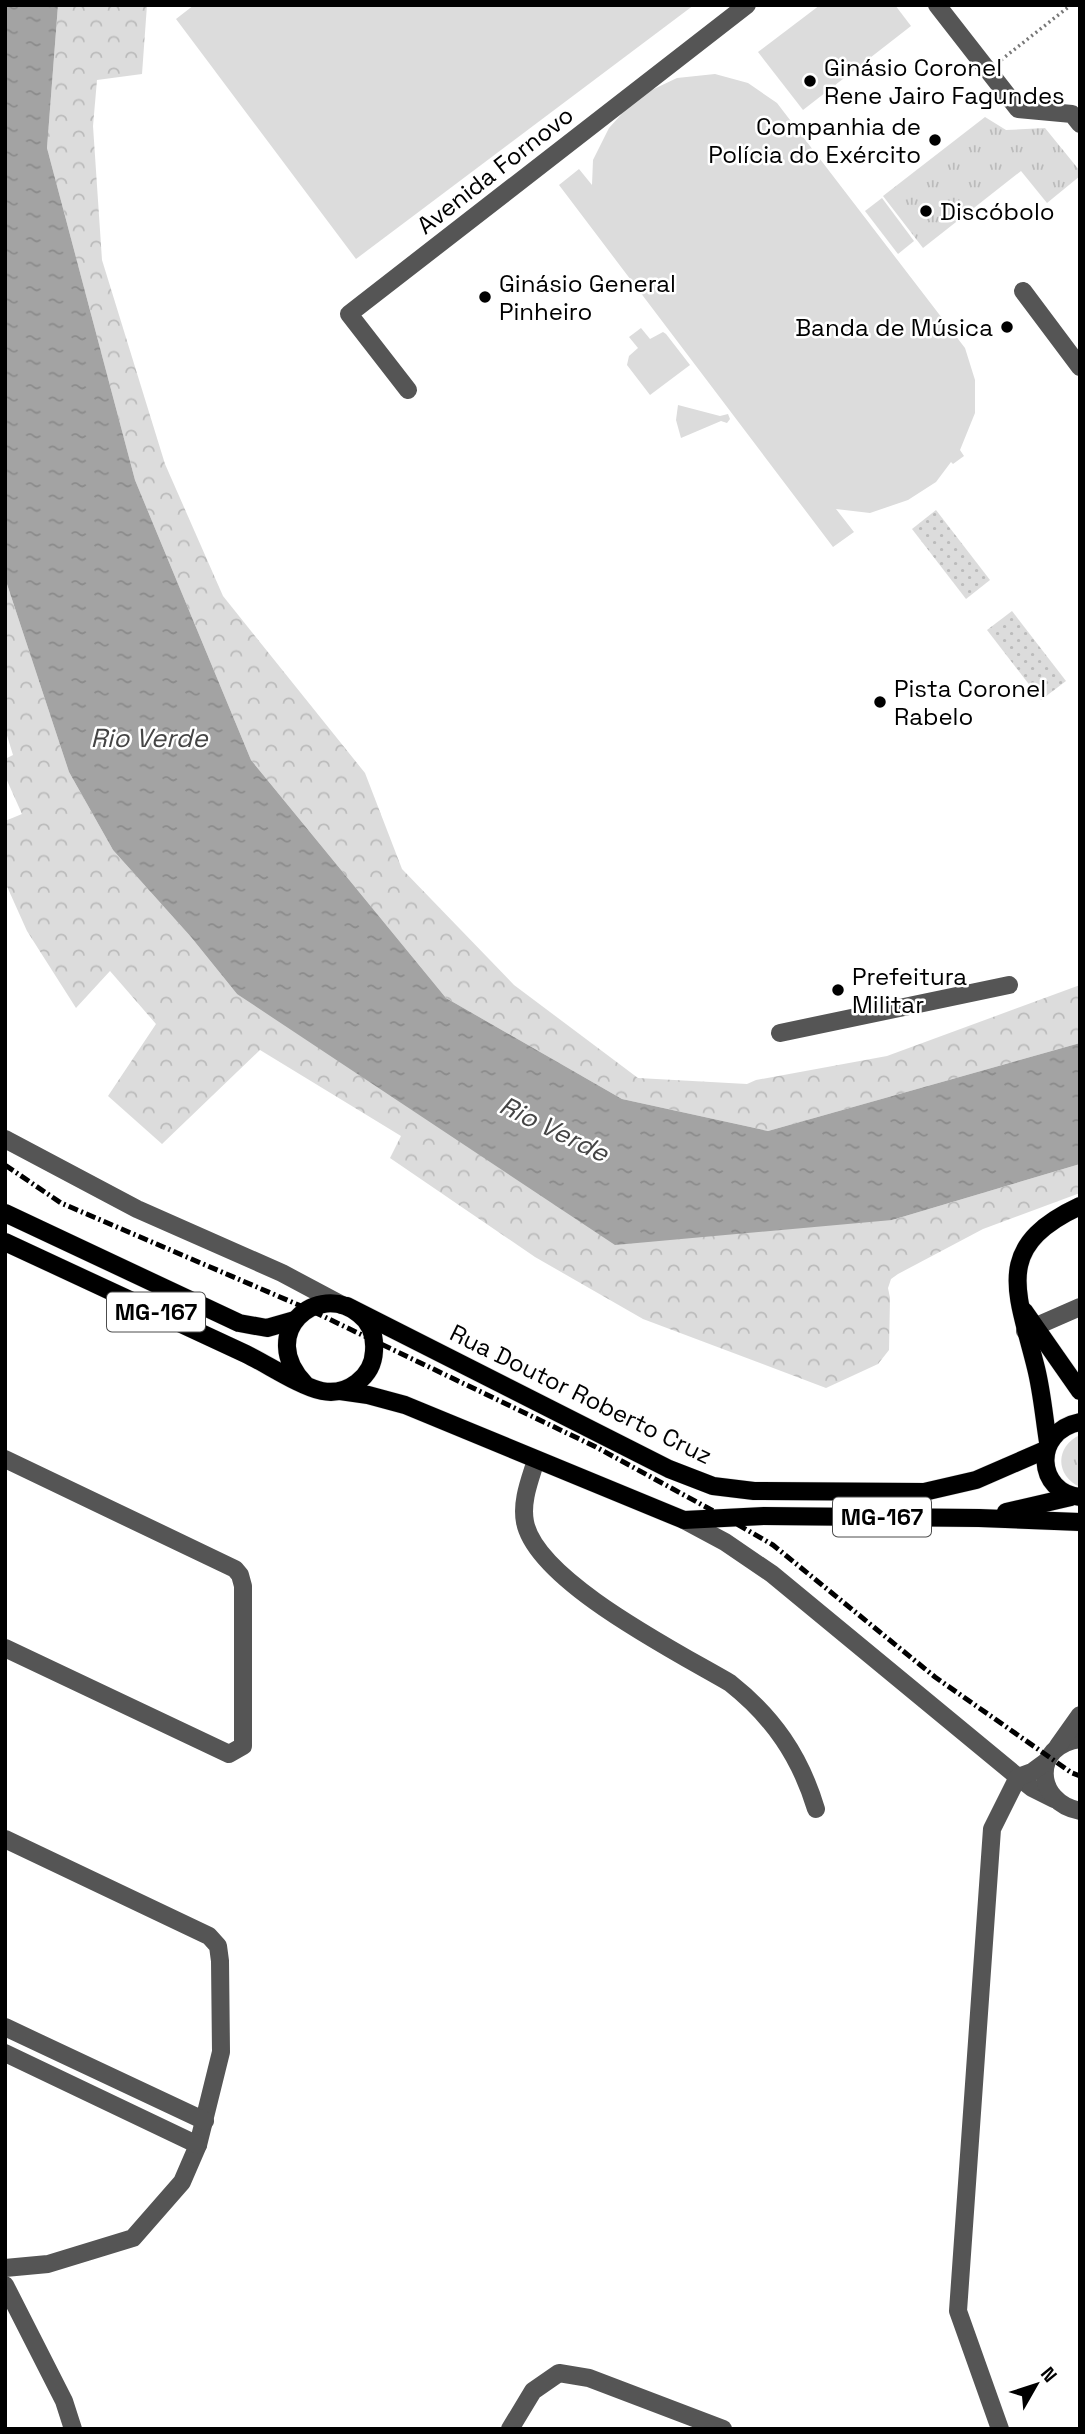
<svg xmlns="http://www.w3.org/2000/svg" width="1085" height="2434" font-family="'Space Grotesk',sans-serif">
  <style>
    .grass { fill: url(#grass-tufts) }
    .forest { fill: url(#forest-crowns) }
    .garden { fill: url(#garden-dots) }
    .pitch { fill: #dcdcdc }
    .water { fill: url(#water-ripples) }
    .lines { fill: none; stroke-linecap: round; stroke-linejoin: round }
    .major-casing { stroke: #dbdbdb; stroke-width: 19 }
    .path { stroke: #777; stroke-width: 3.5; stroke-dasharray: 2 3.5; stroke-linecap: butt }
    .minor { stroke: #555; stroke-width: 18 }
    .major { stroke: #000; stroke-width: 18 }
    .rail { stroke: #000; stroke-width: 5; stroke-dasharray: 10 3.5 2 3.5; stroke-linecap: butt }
    .poi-dot { fill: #000; stroke: #fff; stroke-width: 2.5 }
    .labels { text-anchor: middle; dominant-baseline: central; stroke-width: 5; stroke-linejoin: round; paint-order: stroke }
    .shield { fill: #fff; stroke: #4c4c4c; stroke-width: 2 }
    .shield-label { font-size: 23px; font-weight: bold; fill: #000 }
    .poi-label { font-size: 24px; fill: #000; stroke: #fff; text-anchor: start }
    .street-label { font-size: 24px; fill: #000; stroke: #fff }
    .water-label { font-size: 26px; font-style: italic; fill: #444; stroke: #fff }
  </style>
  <defs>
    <pattern id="grass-tufts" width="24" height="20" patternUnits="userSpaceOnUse" patternTransform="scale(1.75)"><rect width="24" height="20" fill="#dcdcdc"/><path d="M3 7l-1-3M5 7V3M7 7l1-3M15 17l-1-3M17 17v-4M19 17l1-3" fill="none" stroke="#bbb"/></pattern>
    <pattern id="forest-crowns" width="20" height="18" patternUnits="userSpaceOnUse" patternTransform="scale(1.75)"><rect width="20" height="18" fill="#dcdcdc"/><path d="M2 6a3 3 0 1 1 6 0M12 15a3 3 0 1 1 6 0" fill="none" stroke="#bbb"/></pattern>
    <pattern id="garden-dots" width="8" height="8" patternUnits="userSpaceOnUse" patternTransform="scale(1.75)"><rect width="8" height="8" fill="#dcdcdc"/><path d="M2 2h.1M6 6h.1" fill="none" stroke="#bbb" stroke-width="1.8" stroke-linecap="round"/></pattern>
    <pattern id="water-ripples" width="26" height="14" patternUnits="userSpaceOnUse" patternTransform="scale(1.75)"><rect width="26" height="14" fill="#a3a3a3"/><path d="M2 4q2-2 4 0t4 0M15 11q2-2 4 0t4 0" fill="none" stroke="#8b8b8b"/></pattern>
  </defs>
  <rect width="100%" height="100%" fill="#fff"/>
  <g class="grass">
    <path d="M 985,117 L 1006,130 L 1045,128 L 1080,171 L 1080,176 L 1047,203 L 1021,171 L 923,248 L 883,196 Z"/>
    <path d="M 1080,1435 L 1080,1487 C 1055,1476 1055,1446 1080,1435 Z"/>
  </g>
  <g class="forest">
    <path d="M 58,5 L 147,5 L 142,74 L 97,80 L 93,126 L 102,260 L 165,464 L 223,596 L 365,773 L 402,869 L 514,985 L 638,1078 L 747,1084 L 756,1080 L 887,1056 L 1080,985 L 1080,1043 L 768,1131 L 622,1099 L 446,998 L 251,760 L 135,480 L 47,148 Z"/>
    <path d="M 5,578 L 69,772 L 113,850 L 191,937 L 237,994 L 892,1220 L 1080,1164 L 1080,1193 L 983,1229 L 898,1274 L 891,1279 L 888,1288 L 890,1298 L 889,1350 L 878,1364 L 826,1388 L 643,1319 L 535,1257 L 390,1158 L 401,1136 L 260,1050 L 162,1144 L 108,1096 L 156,1024 L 110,971 L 76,1008 L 27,931 L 5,882 L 5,821 L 22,814 L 5,776 L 5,759 L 13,755 L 5,729 Z"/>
  </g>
  <g class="garden">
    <path d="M 936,510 L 990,580 L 966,599 L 912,529 Z"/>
    <path d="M 1012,611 L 1066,681 L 1041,700 L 987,630 Z"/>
  </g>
  <g class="pitch">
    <path d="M 194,5 L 694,5 L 356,259 L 176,19 Z"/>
    <path d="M 820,5 L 895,5 L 911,26 L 803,110 L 758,52 Z"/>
    <path d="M 715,74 L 748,83 L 777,103 L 965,348 L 975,380 L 975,413 L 960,450 L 964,456 L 953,464 L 951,462 L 936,482 L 908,500 L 870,513 L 836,509 L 854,532 L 833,547 L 559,185 L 579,169 L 592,185 L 593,160 L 609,128 L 637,97 L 677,78 Z"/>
    <path d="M 882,198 L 914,241 L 898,254 L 865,211 Z"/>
    <path d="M 641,328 L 650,339 L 663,332 L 666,334 L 690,365 L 650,395 L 627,365 L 629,356 L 638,348 L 629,337 Z"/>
    <path d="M 678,405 L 720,416 L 728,414 L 730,419 L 727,423 L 721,421 L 681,438 L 676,420 Z"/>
  </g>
  <path class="water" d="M 5,5 L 58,5 L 47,148 L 135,480 L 251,760 L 446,998 L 622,1099 L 768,1131 L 1080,1043 L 1080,1164 L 892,1220 L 615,1245 L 237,994 L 191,937 L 113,850 L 69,772 L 5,578 Z"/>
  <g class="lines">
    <g class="major-casing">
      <g id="major">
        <path d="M 5,1213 L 239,1323 L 267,1328 L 295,1320"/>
        <path d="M 5,1242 C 85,1279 166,1317 246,1354 C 267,1364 301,1387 322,1391 C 347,1396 373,1377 374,1351 C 375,1337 371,1323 359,1314 C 318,1280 256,1333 305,1384"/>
        <path d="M 347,1306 L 669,1469 L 713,1486 L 754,1491 L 924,1492 L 976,1480 L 1045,1450"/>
        <path d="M 1024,1311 L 1080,1391"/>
        <path d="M 340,1391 L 368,1395 L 405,1405 L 684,1520 L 764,1516 L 979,1518 L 1080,1522"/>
        <path d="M 1080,1422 C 1031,1432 1037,1493 1080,1497"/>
        <path d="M 1048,1442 C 1044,1417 1042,1392 1036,1368 C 1017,1291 992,1247 1080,1206"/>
        <path d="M 1006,1512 L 1071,1497"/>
      </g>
    </g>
    <path class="path" d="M 1001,60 L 1071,5"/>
    <g class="minor">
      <path d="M 937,5 L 1018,109 L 1072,114 L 1080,124"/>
      <path d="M 1023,291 L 1080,367"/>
      <path d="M 408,390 L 349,314 L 747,5"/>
      <path d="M 780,1033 L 1009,985"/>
      <path d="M 5,1139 L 137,1209 L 282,1273 L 342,1305"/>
      <path d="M 1025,1331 L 1080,1307"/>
      <path d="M 5,1459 L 235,1569 L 240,1575 L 243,1586 L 243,1746 L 229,1754 L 5,1648"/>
      <path d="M 536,1460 C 530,1480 521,1501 525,1522 C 536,1581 679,1653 730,1683 C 773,1717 800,1756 816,1809"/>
      <path d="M 684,1520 L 725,1542 L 772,1574 L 1018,1777 L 1032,1788 L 1054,1799"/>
      <path d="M 1080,1739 C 1032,1745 1034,1802 1080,1811"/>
      <path d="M 1058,1746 L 1080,1715"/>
      <path d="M 5,1839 L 209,1936 L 218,1946 L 220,1961 L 221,2052 L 198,2145 L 182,2182 L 133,2238 L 48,2264 L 5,2268"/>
      <path d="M 5,2027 L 205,2121"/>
      <path d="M 5,2053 L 198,2145"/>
      <path d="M 5,2285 L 64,2401 L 73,2429"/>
      <path d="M 510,2429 L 533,2391 L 559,2373 L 589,2378 L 723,2429"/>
      <path d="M 1000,2429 L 958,2311 L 992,1829 L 1018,1777 L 1032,1772 L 1047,1761"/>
    </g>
    <use href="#major" class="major"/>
    <path class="rail" d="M 5,1165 L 61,1203 L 308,1309 L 596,1447 L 728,1519 L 773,1545 L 935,1677 L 1072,1773 L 1080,1776"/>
  </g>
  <g class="poi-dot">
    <circle cx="810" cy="81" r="7"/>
    <circle cx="935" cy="140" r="7"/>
    <circle cx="926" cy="211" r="7"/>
    <circle cx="485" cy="297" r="7"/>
    <circle cx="1007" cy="327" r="7"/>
    <circle cx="880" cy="702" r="7"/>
    <circle cx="838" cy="990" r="7"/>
  </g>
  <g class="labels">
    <g class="shield">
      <rect x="107" y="1292.5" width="98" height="39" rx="5"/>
      <rect x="833" y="1497.5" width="98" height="39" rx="5"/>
    </g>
    <g class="shield-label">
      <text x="156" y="1312">MG-167</text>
      <text x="882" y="1517">MG-167</text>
    </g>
    <g class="poi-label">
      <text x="824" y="67">Ginásio Coronel<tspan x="824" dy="28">Rene Jairo Fagundes</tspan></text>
      <text x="921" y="126" text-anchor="end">Companhia de<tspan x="921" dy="28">Polícia do Exército</tspan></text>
      <text x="940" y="211">Discóbolo</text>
      <text x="499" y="283">Ginásio General<tspan x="499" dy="28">Pinheiro</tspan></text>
      <text x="993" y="327" text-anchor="end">Banda de Música</text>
      <text x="894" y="688">Pista Coronel<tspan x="894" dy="28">Rabelo</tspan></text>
      <text x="852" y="976">Prefeitura<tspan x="852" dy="28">Militar</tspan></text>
    </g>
    <g class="street-label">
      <text transform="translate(495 170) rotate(-38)">Avenida Fornovo</text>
      <text transform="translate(581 1394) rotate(26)">Rua Doutor Roberto Cruz</text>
    </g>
    <g class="water-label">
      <text x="149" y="738">Rio Verde</text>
      <text transform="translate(554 1129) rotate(26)">Rio Verde</text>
    </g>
  </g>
  <rect width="1085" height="2434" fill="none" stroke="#000000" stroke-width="14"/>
  <g transform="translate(1036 2385) rotate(51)" stroke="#ffffff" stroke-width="5" paint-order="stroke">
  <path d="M0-5L12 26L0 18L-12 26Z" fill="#000000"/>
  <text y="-10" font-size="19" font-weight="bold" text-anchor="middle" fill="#000000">N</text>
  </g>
</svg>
